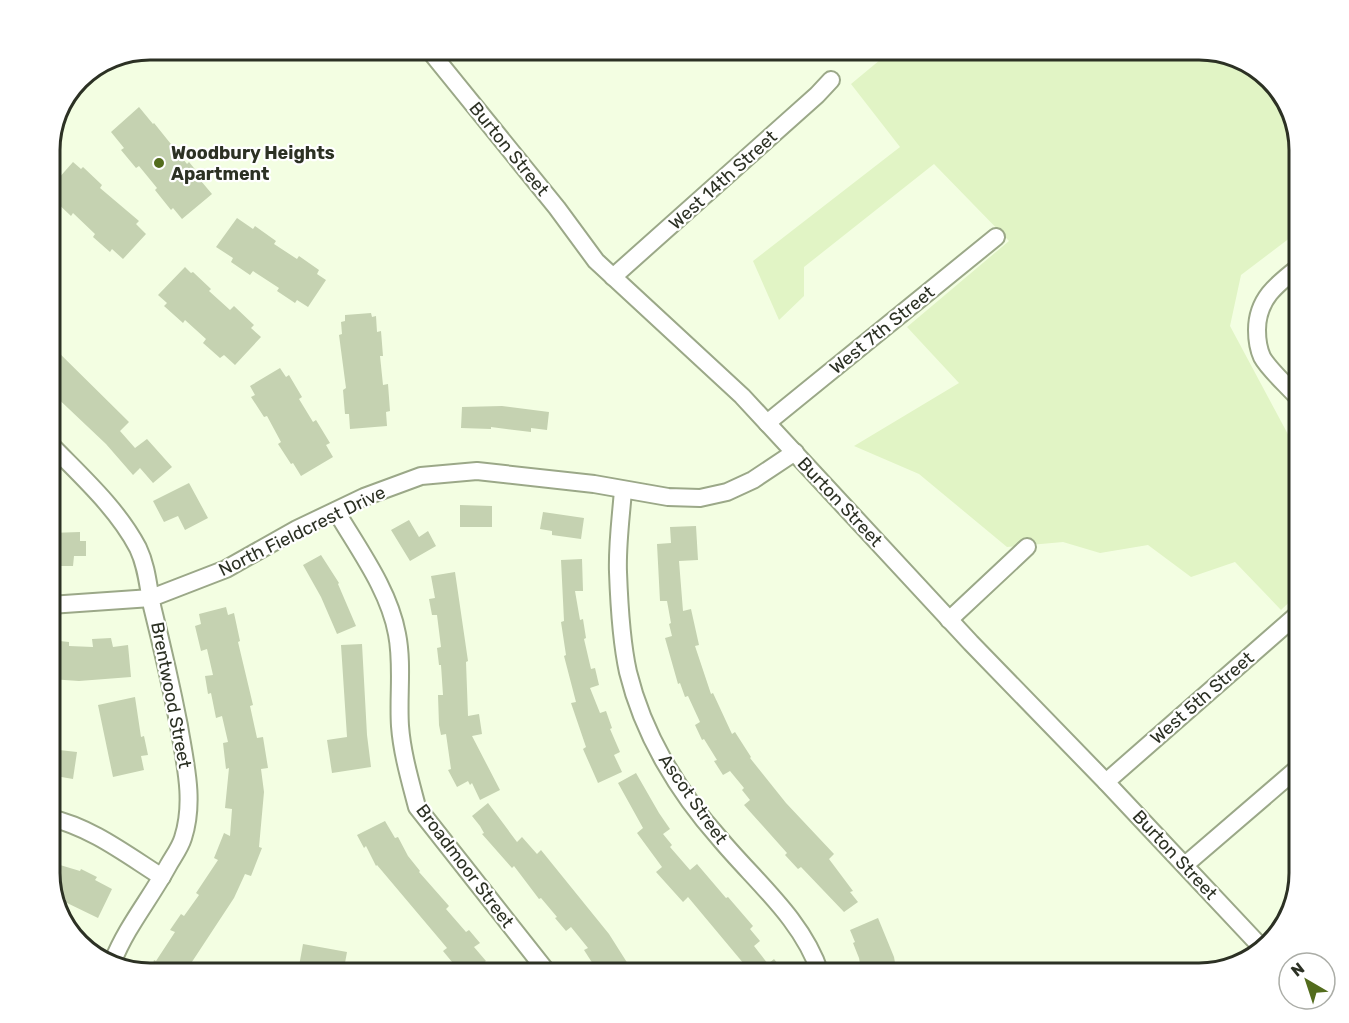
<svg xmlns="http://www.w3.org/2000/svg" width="1349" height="1023" font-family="Rubik,sans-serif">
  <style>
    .green { fill: #e1f4c5 }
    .building { fill: #c5d2b1 }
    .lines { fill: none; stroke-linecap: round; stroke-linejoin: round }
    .minor-casing { stroke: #9ba888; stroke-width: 20 }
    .minor { stroke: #fff; stroke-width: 16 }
    .poi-dot { fill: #536c1d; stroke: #fff; stroke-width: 2 }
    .labels { text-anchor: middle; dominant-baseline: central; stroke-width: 4.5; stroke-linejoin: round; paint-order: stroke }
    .street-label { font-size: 18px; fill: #2c3124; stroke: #fff }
    .poi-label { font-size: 18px; font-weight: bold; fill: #2c3124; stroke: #fff; text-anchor: start }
    .rim { fill: none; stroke: #2c3124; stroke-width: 3 }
  </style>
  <rect width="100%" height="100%" fill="#f3fee2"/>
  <path class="green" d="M 892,50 L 1199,50 L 1260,71 L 1289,106 L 1299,150 L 1299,231 L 1241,275 L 1230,326 L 1299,455 L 1299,510 L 1288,522 L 1299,540 L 1299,593 L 1281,610 L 1235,562 L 1191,577 L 1148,545 L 1100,553 L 1063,542 L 1007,547 L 919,474 L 854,446 L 959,383 L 907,327 L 1009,241 L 934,164 L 804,267 L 804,296 L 779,320 L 753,261 L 900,147 L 851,84 Z"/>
  <g class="building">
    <path d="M 139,107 L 153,124 L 154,123 L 187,164 L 189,162 L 203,179 L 201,181 L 212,194 L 182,219 L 173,208 L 171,210 L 155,190 L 157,188 L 139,166 L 136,168 L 121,150 L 124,148 L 111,132 Z"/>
    <path d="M 73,162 L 81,169 L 83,167 L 102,185 L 100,188 L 139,221 L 136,224 L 146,234 L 123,259 L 112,249 L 110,252 L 93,237 L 95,234 L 73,213 L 71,216 L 54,200 L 56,198 L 50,192 L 50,188 Z"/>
    <path d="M 237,218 L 253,229 L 255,226 L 276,241 L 274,244 L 297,259 L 299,256 L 319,270 L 317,274 L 326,280 L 308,307 L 297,300 L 295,303 L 277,291 L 279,288 L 253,271 L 250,275 L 231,262 L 233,258 L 216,247 Z"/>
    <path d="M 185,267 L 191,273 L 193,272 L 211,289 L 209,291 L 230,310 L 234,306 L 254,325 L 251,328 L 261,337 L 235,365 L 224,355 L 220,358 L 203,343 L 206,339 L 185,320 L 183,323 L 164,306 L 167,303 L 158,295 Z"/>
    <path d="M 371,313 L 372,317 L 376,316 L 377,332 L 381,331 L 383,356 L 380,356 L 383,385 L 388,384 L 390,411 L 386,412 L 387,426 L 350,429 L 349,414 L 345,414 L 343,390 L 346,388 L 339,335 L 342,334 L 341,322 L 345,321 L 345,315 Z"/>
    <path d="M 50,344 L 129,422 L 120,431 L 135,448 L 147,439 L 172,467 L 153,483 L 140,468 L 133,475 L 106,444 L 50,391 Z"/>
    <path d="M 280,368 L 286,377 L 289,375 L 302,397 L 299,399 L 313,422 L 316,420 L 330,443 L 326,445 L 333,457 L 301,476 L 293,463 L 291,464 L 278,444 L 281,442 L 267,416 L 264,417 L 251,397 L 255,395 L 250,386 Z"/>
    <path d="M 502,406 L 549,412 L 547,430 L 531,428 L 531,432 L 491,427 L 491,429 L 461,428 L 462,407 Z"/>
    <path d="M 189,483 L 208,518 L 185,530 L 178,516 L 164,522 L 153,501 Z"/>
    <path d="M 460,505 L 492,506 L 492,527 L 460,527 Z"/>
    <path d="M 543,512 L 584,518 L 581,539 L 552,535 L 552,531 L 540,529 Z"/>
    <path d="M 409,520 L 419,537 L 428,531 L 436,546 L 410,561 L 391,530 Z"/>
    <path d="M 696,526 L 698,560 L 679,561 L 683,611 L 691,609 L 699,645 L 695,646 L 711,694 L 713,693 L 732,734 L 735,732 L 751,757 L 750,758 L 786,803 L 834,854 L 829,859 L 853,891 L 850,892 L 858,902 L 844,912 L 801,867 L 798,869 L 785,855 L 787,853 L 744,805 L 750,800 L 742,790 L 744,788 L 730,771 L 723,775 L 714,761 L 717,760 L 704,739 L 702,740 L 695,725 L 700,722 L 688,696 L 685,697 L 680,683 L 678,684 L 665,638 L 672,636 L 669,624 L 671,623 L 667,601 L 660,601 L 657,544 L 671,543 L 670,527 Z"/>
    <path d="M 80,532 L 80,541 L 86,541 L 86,556 L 74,556 L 73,566 L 50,566 L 50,533 Z"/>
    <path d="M 321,555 L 339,583 L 338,584 L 356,626 L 337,634 L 321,597 L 303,565 Z"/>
    <path d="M 582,559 L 583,591 L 575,591 L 580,620 L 583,619 L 586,638 L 584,639 L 591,669 L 595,668 L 599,685 L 590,688 L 600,713 L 606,711 L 612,728 L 610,729 L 620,752 L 614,755 L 622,772 L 598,783 L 583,749 L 586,747 L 571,703 L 576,702 L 564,656 L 566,655 L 561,622 L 564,621 L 561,560 Z"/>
    <path d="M 455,572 L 468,661 L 466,662 L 468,716 L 479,714 L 482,734 L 472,736 L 500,790 L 480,800 L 472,783 L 470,785 L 468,781 L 457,787 L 448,770 L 451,769 L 446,734 L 441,735 L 439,725 L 438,695 L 443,695 L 441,665 L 439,665 L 437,648 L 441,647 L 437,615 L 432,615 L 429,599 L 435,598 L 431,576 Z"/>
    <path d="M 226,607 L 228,615 L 234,613 L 240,641 L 238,642 L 253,705 L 250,706 L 257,738 L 263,737 L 268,768 L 261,769 L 264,792 L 259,847 L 262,848 L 251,876 L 245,874 L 234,898 L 184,974 L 150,974 L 154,960 L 156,961 L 175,932 L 170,930 L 181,914 L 184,916 L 199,895 L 196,893 L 218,860 L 214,858 L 224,833 L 230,836 L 232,809 L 225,808 L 229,768 L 226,769 L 223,743 L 228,742 L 222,716 L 216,718 L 211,693 L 208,694 L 205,676 L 213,675 L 207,649 L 201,651 L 195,626 L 201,624 L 199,614 Z"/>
    <path d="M 111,638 L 113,647 L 128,645 L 131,677 L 79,681 L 50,679 L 50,640 L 69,642 L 69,646 L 93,647 L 92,639 Z"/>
    <path d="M 362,644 L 367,735 L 371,767 L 332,773 L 327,740 L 347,737 L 341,645 Z"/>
    <path d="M 135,697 L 141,737 L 144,736 L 148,755 L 141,756 L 144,770 L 113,777 L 98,705 Z"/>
    <path d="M 50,749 L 77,752 L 73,779 L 50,775 Z"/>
    <path d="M 636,773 L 659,813 L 670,829 L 663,834 L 672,845 L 670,847 L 690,870 L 697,864 L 726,898 L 728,897 L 753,926 L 750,929 L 760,941 L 754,946 L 768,964 L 774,959 L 786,974 L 748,974 L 742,966 L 744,964 L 688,897 L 683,902 L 656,872 L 662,867 L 637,833 L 643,828 L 618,783 Z"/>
    <path d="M 488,803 L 517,842 L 522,837 L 537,854 L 541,850 L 609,934 L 628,964 L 613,974 L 602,974 L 595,963 L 593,964 L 584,950 L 588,948 L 571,927 L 566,931 L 555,918 L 557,917 L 541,898 L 539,899 L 514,866 L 512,868 L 482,834 L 484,833 L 480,826 L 472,816 Z"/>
    <path d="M 385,821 L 395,838 L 398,837 L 408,856 L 420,871 L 419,872 L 449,906 L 446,909 L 466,932 L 469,930 L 480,943 L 474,947 L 486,961 L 471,974 L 462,974 L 443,951 L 447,948 L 377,865 L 376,866 L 366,846 L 364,848 L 357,835 Z"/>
    <path d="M 50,862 L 80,871 L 81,869 L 97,877 L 95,880 L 112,889 L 98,918 L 65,902 L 66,899 L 54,896 L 50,879 Z"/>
    <path d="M 878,918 L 894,957 L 897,974 L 862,974 L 859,958 L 853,943 L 855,942 L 850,930 Z"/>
    <path d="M 303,944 L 347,952 L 343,974 L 323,974 L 324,971 L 299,966 Z"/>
  </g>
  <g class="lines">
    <g class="minor-casing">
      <g id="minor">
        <path d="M 429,50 L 557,208 L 596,261 L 742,396 L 971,643 L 1106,782 L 1262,948"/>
        <path d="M 1299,267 C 1277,284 1257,299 1257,330 C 1257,340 1258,348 1262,357 C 1269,370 1289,387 1299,399"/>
        <path d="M 613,277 L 817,95 L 831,80"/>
        <path d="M 767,423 L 996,237"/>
        <path d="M 50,444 C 81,476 117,508 138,548 C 147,567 148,586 152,606 C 162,646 171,685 179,726 C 185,763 195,801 183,838 C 180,848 173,857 168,866 C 150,899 127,926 113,961"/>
        <path d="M 623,490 C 621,517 617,545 618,572 C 619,600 622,645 628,672 C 643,734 678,792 720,839 C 755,881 803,920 820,973"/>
        <path d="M 336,511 C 359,550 389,590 397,634 C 403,664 398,696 400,726 C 402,753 410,780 417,807 L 548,973"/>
        <path d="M 50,605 L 151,598 L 226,569 L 297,529 L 364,497 L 421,476 L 477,471 L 594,484 L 668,497 L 700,498 L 727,492 L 753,480 L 795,452"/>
        <path d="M 949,620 L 1027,547"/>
        <path d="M 1106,782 L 1299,613"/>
        <path d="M 50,818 C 91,827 127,855 162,877"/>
        <path d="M 1185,865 L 1299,767"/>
      </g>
    </g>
    <use href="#minor" class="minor"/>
  </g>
  <circle class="poi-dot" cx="159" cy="163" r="6"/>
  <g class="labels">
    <g class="street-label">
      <text transform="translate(509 149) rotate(51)">Burton Street</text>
      <text transform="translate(723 180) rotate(-42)">West 14th Street</text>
      <text transform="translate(882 330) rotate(-39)">West 7th Street</text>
      <text transform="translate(840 502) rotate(47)">Burton Street</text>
      <text transform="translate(302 531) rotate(-26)">North Fieldcrest Drive</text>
      <text transform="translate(171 695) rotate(79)">Brentwood Street</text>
      <text transform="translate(1202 698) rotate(-41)">West 5th Street</text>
      <text transform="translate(693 799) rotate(55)">Ascot Street</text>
      <text transform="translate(1175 855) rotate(47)">Burton Street</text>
      <text transform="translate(465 866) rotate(53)">Broadmoor Street</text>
    </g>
    <g class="poi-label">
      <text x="171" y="153">Woodbury Heights<tspan x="171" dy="21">Apartment</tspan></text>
    </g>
  </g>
  <path d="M0 0H1349V1023H0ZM150 60H1199A90 90 0 0 1 1289 150V873A90 90 0 0 1 1199 963H150A90 90 0 0 1 60 873V150A90 90 0 0 1 150 60Z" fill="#fff" fill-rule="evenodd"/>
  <path class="rim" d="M150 60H1199A90 90 0 0 1 1289 150V873A90 90 0 0 1 1199 963H150A90 90 0 0 1 60 873V150A90 90 0 0 1 150 60Z"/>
  <g transform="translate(1307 981) rotate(321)"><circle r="28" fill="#ffffff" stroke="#abada7" stroke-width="1.5"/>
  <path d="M0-4.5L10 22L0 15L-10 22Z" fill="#536c1d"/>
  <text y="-9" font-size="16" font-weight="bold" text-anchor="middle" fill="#2c3124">N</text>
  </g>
</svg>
